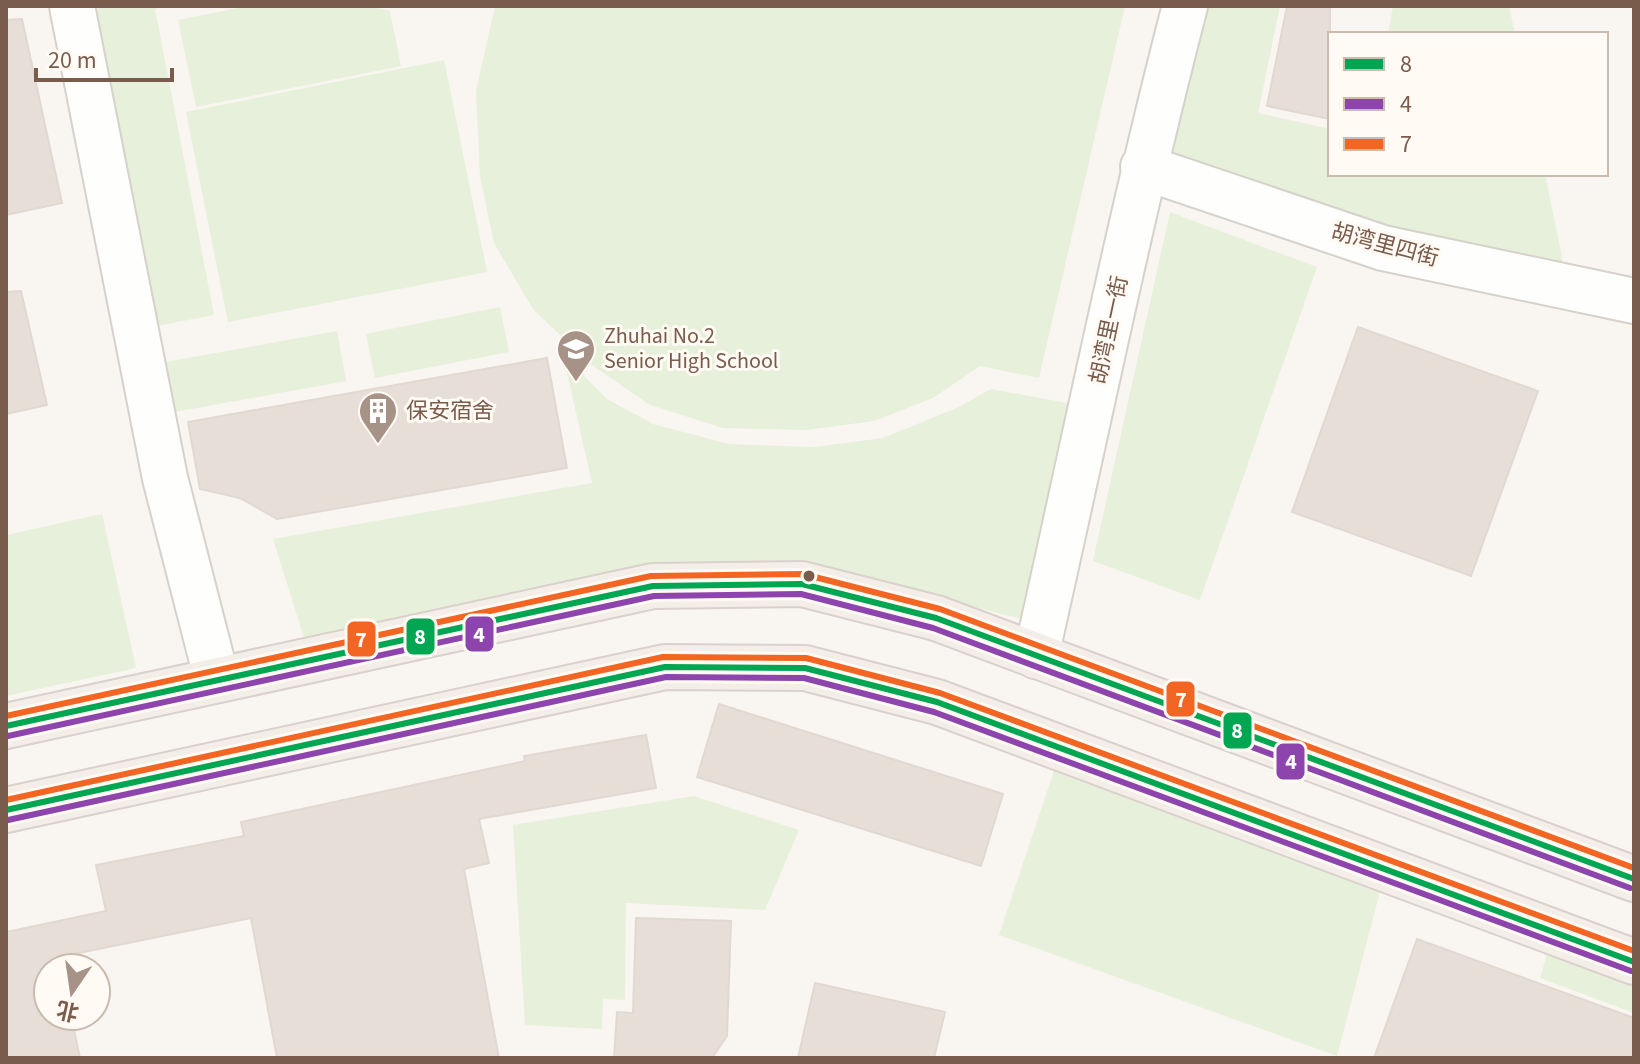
<svg xmlns="http://www.w3.org/2000/svg" width="1640" height="1064" font-family="'Source Sans 3','Noto Sans SC',sans-serif">
  <style>
    .green { fill: #e7f0db }
    .building { fill: #e6ded7; stroke: #e2d8d2; stroke-width: 2 }
    .lines { fill: none; stroke-linecap: round; stroke-linejoin: round }
    .minor-casing { stroke: #d7d1cb; stroke-width: 48 }
    .major-casing { stroke: #dad1cc; stroke-width: 48 }
    .minor { stroke: #fefefd; stroke-width: 44 }
    .major { stroke: #f3eee8; stroke-width: 44 }
    .bus-1-casing { stroke: #fffaf3; stroke-width: 12 }
    .bus-2-casing { stroke: #fffaf3; stroke-width: 12 }
    .bus-3-casing { stroke: #fffaf3; stroke-width: 12 }
    .bus-1 { stroke: #00a651; stroke-width: 6 }
    .bus-2 { stroke: #8e44ad; stroke-width: 6 }
    .bus-3 { stroke: #f26522; stroke-width: 6 }
    .bus-dot { fill: #7a5c4d; stroke: #fffaf3; stroke-width: 3 }
    .labels { text-anchor: middle; dominant-baseline: central; stroke-width: 6; stroke-linejoin: round; paint-order: stroke }
    .street-label { font-size: 22px; fill: #7a5c4d; stroke: #fffaf3 }
    .poi-label { font-size: 22px; fill: #7a5c4d; stroke: #fffaf3; text-anchor: start }
    .line-badge { stroke: #fffaf3; stroke-width: 3 }
    .badge-label { font-size: 22px; text-anchor: middle; font-weight: bold; fill: #fff }
  </style>
  <rect width="100%" height="100%" fill="#f9f5f0"/>
  <g class="green">
    <path d="M 84,6 L 170,6 L 155,9 L 214,315 L 146,328 Z"/>
    <path d="M 248,6 L 367,6 L 390,11 L 401,66 L 196,107 L 178,20 Z"/>
    <path d="M 495,6 L 1125,6 L 1039,378 L 980,366 L 933,398 L 874,421 L 807,430 L 723,428 L 650,405 L 589,363 L 533,309 L 494,243 L 480,176 L 476,91 Z"/>
    <path d="M 1195,6 L 1280,6 L 1258,113 L 1330,129 L 1330,174 L 1545,174 L 1566,277 L 1151,162 Z"/>
    <path d="M 1393,6 L 1509,6 L 1515,34 L 1388,34 Z"/>
    <path d="M 444,60 L 487,272 L 228,322 L 186,112 Z"/>
    <path d="M 1170,212 L 1317,267 L 1200,600 L 1093,561 Z"/>
    <path d="M 500,307 L 509,352 L 375,378 L 366,334 Z"/>
    <path d="M 337,331 L 346,381 L 169,413 L 160,363 Z"/>
    <path d="M 563,355 L 607,399 L 653,424 L 729,444 L 815,447 L 883,438 L 959,407 L 991,389 L 1078,405 L 1026,620 L 811,567 L 305,641 L 273,539 L 592,483 Z"/>
    <path d="M 102,514 L 136,668 L 6,696 L 6,535 Z"/>
    <path d="M 1057,762 L 1383,880 L 1337,1056 L 999,935 Z"/>
    <path d="M 694,796 L 799,830 L 765,910 L 626,903 L 625,1000 L 603,999 L 602,1029 L 525,1025 L 513,825 Z"/>
    <path d="M 1551,941 L 1634,972 L 1634,1013 L 1540,978 Z"/>
  </g>
  <g class="building">
    <path d="M 1287,6 L 1330,6 L 1330,119 L 1267,106 Z"/>
    <path d="M 22,19 L 62,203 L 6,215 L 6,20 Z"/>
    <path d="M 21,291 L 47,405 L 6,414 L 6,292 Z"/>
    <path d="M 1358,327 L 1538,391 L 1471,576 L 1292,512 Z"/>
    <path d="M 547,358 L 567,468 L 277,519 L 240,498 L 200,489 L 188,422 Z"/>
    <path d="M 719,704 L 1003,794 L 981,866 L 697,777 Z"/>
    <path d="M 646,735 L 656,788 L 479,819 L 489,863 L 464,869 L 499,1058 L 277,1058 L 251,918 L 59,957 L 61,968 L 48,968 L 48,1016 L 71,1016 L 80,1058 L 6,1058 L 6,932 L 106,911 L 96,865 L 244,836 L 241,822 L 525,761 L 524,756 Z"/>
    <path d="M 636,918 L 731,921 L 727,1036 L 712,1058 L 614,1058 L 617,1012 L 633,1013 Z"/>
    <path d="M 1417,939 L 1634,1018 L 1634,1058 L 1374,1058 Z"/>
    <path d="M 815,983 L 945,1012 L 934,1058 L 798,1058 Z"/>
  </g>
  <g class="lines">
    <g class="minor-casing">
      <g id="minor">
        <path d="M 72,6 L 165,478 L 217,680"/>
        <path d="M 1143,167 L 1383,248 L 1634,301"/>
        <path d="M 1036,656 C 1085,439 1129,221 1185,6"/>
      </g>
    </g>
    <g class="major-casing">
      <g id="major">
        <path d="M 6,726 L 653,586 L 802,584 L 936,618 L 1634,879"/>
        <path d="M 6,810 L 665,667 L 805,668 L 937,702 L 1634,962"/>
      </g>
    </g>
    <use href="#minor" class="minor"/>
    <use href="#major" class="major"/>
    <g class="bus-1-casing">
      <g id="bus-1">
        <path d="M 6,726 L 653,586 L 802,584 L 936,618 L 1634,879"/>
        <path d="M 6,810 L 665,667 L 805,668 L 937,702 L 1634,962"/>
      </g>
    </g>
    <g class="bus-2-casing">
      <g id="bus-2">
        <path d="M 8,736 L 654,596 L 801,594 L 933,628 L 1630,888"/>
        <path d="M 8,820 L 666,677 L 804,678 L 934,712 L 1631,971"/>
      </g>
    </g>
    <g class="bus-3-casing">
      <g id="bus-3">
        <path d="M 6,716 L 651,576 L 803,574 L 940,609 L 1634,868"/>
        <path d="M 6,800 L 663,657 L 806,658 L 940,693 L 1634,951"/>
      </g>
    </g>
    <use href="#bus-1" class="bus-1"/>
    <use href="#bus-2" class="bus-2"/>
    <use href="#bus-3" class="bus-3"/>
  </g>
  <defs>
    <g id="school-pin" transform="scale(2)"><path d="M0 17L-7.5 6A9.5 9.5 0 1 1 7.5 6Z" fill="#a69286" stroke="#fffaf3"/><path d="M0-5L7-2L0 1L-7-2ZM-4 1L0 2.5L4 1V4Q0 6-4 4Z" fill="#fff"/></g>
    <g id="building-pin" transform="scale(2)"><path d="M0 17L-7.5 6A9.5 9.5 0 1 1 7.5 6Z" fill="#a69286" stroke="#fffaf3"/><path d="M-4-6H4V6H1V3H-1V6H-4ZM-2.5-4.3h1.7v1.8h-1.7ZM.8-4.3h1.7v1.8H.8ZM-2.5-1h1.7V.8h-1.7ZM.8-1h1.7V.8H.8Z" fill="#fff"/></g>
  </defs>
  <g fill-rule="evenodd">
    <use href="#school-pin" x="576" y="349"/>
    <use href="#building-pin" x="378" y="411"/>
  </g>
  <circle class="bus-dot" cx="809" cy="576" r="7"/>
  <g class="labels">
    <g class="street-label">
      <text transform="translate(1385 245) rotate(15)">胡湾里四街</text>
      <text transform="translate(1109 330) rotate(-78)">胡湾里一街</text>
    </g>
    <g class="poi-label">
      <text x="604" y="336">Zhuhai No.2<tspan x="604" dy="25">Senior High School</tspan></text>
      <text x="406" y="411">保安宿舍</text>
    </g>
  </g>
  <g class="line-badge">
    <rect x="464" y="615" width="31" height="38" rx="8" fill="#8e44ad"/>
    <rect x="405" y="617" width="31" height="39" rx="8" fill="#00a651"/>
    <rect x="346" y="620" width="31" height="38" rx="8" fill="#f26522"/>
    <rect x="1165" y="680" width="31" height="38" rx="8" fill="#f26522"/>
    <rect x="1222" y="711" width="31" height="39" rx="8" fill="#00a651"/>
    <rect x="1275" y="742" width="31" height="39" rx="8" fill="#8e44ad"/>
  </g>
  <g class="badge-label">
    <text x="479" y="642">4</text>
    <text x="420" y="644">8</text>
    <text x="361" y="647">7</text>
    <text x="1181" y="707">7</text>
    <text x="1237" y="738">8</text>
    <text x="1291" y="769">4</text>
  </g>
  <rect width="1640" height="1064" fill="none" stroke="#7a5c4d" stroke-width="16"/>
  <rect x="1328" y="32" width="280" height="144" fill="#fffaf3" stroke="#cabbb1" stroke-width="2"/>
  <rect x="1344" y="58" width="40" height="12" fill="#00a651" stroke="#cabbb1" stroke-width="2"/>
  <text x="1400" y="72" font-size="24" fill="#7a5c4d">8</text>
  <rect x="1344" y="98" width="40" height="12" fill="#8e44ad" stroke="#cabbb1" stroke-width="2"/>
  <text x="1400" y="112" font-size="24" fill="#7a5c4d">4</text>
  <rect x="1344" y="138" width="40" height="12" fill="#f26522" stroke="#cabbb1" stroke-width="2"/>
  <text x="1400" y="152" font-size="24" fill="#7a5c4d">7</text>
  <g transform="translate(72 992) rotate(193)"><circle r="38" fill="#fffaf3" stroke="#cabbb1" stroke-width="2"/>
  <path d="M0-6L14 30L0 20L-14 30Z" fill="#a69286"/>
  <text y="-12" font-size="22" font-weight="bold" text-anchor="middle" fill="#7a5c4d">北</text>
  </g>
  <path d="M36 68v12h136v-12" fill="none" stroke="#7a5c4d" stroke-width="4"/>
  <text x="48" y="68" font-size="24" fill="#7a5c4d" stroke="#fffaf3" stroke-width="6" paint-order="stroke">20 m</text>
</svg>
